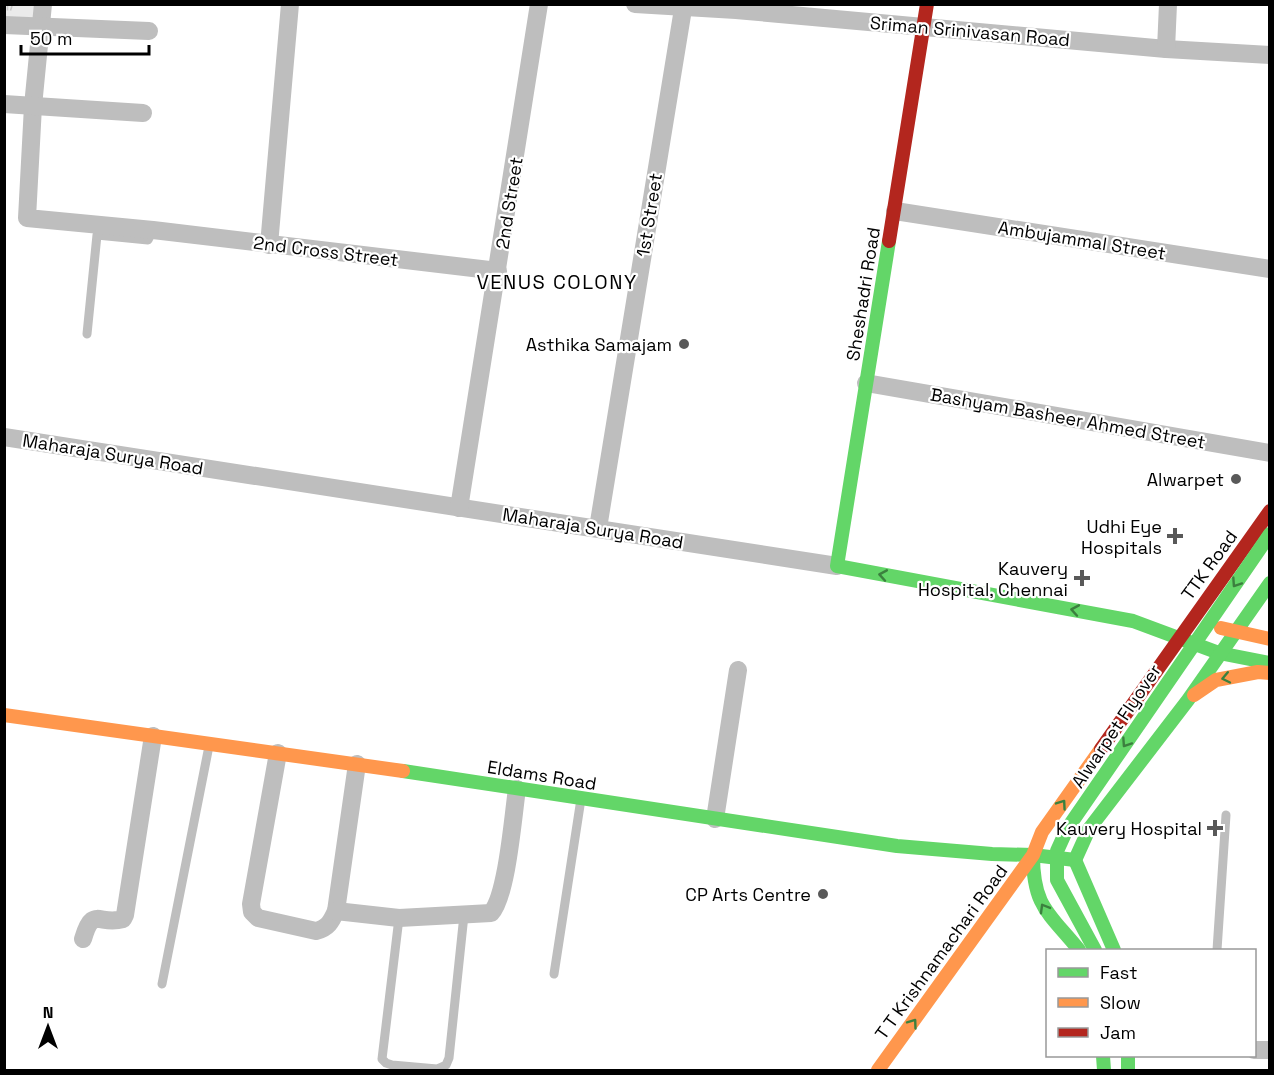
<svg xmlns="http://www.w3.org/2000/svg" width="1274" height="1075" font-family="'Space Grotesk',sans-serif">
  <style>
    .grass { fill: url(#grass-tufts) }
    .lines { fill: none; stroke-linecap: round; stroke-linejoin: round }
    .lane { stroke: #bebebe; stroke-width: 9 }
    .street { stroke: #bebebe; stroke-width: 18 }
    .fast { stroke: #63d668; stroke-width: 14 }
    .slow { stroke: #ff974d; stroke-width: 14 }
    .jam { stroke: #b3261e; stroke-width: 14 }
    .fast-bridge { stroke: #63d668; stroke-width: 14 }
    .oneway { stroke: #3b803e }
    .poi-dot { fill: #595959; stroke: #fff; stroke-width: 2 }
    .labels { text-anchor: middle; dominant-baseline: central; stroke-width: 4.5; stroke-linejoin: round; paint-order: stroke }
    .street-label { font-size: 18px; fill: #000; stroke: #fff }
    .poi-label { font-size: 18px; fill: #000; stroke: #fff; text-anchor: end }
    .neighbourhood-label { font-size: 20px; letter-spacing: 1.5px; fill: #000; stroke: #fff }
  </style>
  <defs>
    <pattern id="grass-tufts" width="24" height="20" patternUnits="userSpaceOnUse" patternTransform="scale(1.5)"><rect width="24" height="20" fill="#ebebeb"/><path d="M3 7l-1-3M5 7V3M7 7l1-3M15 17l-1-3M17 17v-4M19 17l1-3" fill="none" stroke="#c8c8c8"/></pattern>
  </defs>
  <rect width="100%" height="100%" fill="#fff"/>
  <path class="grass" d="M 4,5 L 40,5 L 38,28 L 5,26 Z"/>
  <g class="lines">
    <g class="lane">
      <path d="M 87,334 L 97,235 L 148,240 L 153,230"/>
      <path d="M 399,918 L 382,1059 L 386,1063 L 392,1065 L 437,1069 L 446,1065 L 449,1058 L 464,915"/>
      <path d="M 1217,950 L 1226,815"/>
      <path d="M 554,974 L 581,799"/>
      <path d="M 162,984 L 209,746"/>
    </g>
    <g class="street">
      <path d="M 43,4 L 33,106 L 27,218 L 153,230 L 498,271"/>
      <path d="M 635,4 L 736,10 L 1166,49 L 1270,55"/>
      <path d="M 4,25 L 149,31"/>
      <path d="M 1166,49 L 1168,4"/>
      <path d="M 4,104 L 143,113"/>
      <path d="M 895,211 L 1270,269"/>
      <path d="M 269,245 L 290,4"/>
      <path d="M 866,383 L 1270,453"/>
      <path d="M 4,437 L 837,566"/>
      <path d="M 459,508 L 539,4"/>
      <path d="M 598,528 L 683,9"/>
      <path d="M 278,753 L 251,904 L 252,912 L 258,918 L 316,931 C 328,928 331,922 336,911 L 357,764"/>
      <path d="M 715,819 L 738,670"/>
      <path d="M 336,911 L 399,918 L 491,913 C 507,896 513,816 517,789"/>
      <path d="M 83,939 C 93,905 99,926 123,919 L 125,915 L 153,736"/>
      <path d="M 1254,1050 L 1270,1050"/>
    </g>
    <g class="fast">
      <path d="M 889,241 L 837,566 L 1133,621 L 1219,653 L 1270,663"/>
      <path d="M 403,771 L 897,846 L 992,854 L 1033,855 L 1075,860"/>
      <path d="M 1033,855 C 1033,907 1049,913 1079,950"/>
      <path d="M 1075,860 L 1089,829 L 1188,700 L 1270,583"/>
      <path d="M 1075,860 L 1114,950"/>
      <path d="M 1103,1056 L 1104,1070"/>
      <path d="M 1128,1056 L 1128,1070"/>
    </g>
    <g class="slow">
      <path d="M 1221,628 L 1270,639"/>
      <path d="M 1194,695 L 1216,680 L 1258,672 L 1270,673"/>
      <path d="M 4,715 L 403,771"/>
      <path d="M 878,1070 L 1033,855 L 1042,832 L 1101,749"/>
    </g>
    <g class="jam">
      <path d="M 889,241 L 927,4"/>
      <path d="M 1101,749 L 1270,511"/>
    </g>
    <path class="fast-bridge" d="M 1095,950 L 1057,880 L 1057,851 L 1067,829 L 1270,534"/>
  </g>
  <defs><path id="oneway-chevron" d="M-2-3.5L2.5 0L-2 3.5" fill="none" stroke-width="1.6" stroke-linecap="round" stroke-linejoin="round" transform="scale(1.5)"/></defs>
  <g class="oneway">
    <use href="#oneway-chevron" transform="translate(883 575) rotate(-170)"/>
    <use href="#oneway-chevron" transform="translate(1236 583) rotate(124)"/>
    <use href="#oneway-chevron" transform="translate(1075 610) rotate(-170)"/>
    <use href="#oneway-chevron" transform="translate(1226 678) rotate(168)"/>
    <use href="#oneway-chevron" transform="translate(1126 743) rotate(124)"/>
    <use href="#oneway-chevron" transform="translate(1062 804) rotate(-55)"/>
    <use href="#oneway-chevron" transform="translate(1044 908) rotate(-120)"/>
    <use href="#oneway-chevron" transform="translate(913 1023) rotate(-54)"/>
  </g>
  <g class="poi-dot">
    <circle cx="684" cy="344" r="6"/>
    <circle cx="1236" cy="479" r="6"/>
    <path d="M1172 527h6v6h6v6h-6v6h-6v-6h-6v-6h6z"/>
    <path d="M1079 569h6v6h6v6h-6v6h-6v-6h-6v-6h6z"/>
    <path d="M1212 819h6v6h6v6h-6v6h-6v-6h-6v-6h6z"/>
    <circle cx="823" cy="894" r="6"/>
  </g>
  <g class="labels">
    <g class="street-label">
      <text transform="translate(970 31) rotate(5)">Sriman Srinivasan Road</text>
      <text transform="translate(509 203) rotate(-81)">2nd Street</text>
      <text transform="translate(649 215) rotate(-81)">1st Street</text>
      <text transform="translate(1082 240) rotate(9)">Ambujammal Street</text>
      <text transform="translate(326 251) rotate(7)">2nd Cross Street</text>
      <text transform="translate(863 294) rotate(-81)">Sheshadri Road</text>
      <text transform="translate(1068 418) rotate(10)">Bashyam Basheer Ahmed Street</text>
      <text transform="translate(113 454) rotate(9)">Maharaja Surya Road</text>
      <text transform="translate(593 528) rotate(9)">Maharaja Surya Road</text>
      <text transform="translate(1209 565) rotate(-54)">TTK Road</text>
      <text transform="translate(1116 726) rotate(-56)">Alwarpet Flyover</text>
      <text transform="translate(542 775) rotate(9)">Eldams Road</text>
      <text transform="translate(941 952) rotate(-54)">T T Krishnamachari Road</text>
    </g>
    <g class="poi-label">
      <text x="672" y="344">Asthika Samajam</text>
      <text x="1224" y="479">Alwarpet</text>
      <text x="1162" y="526">Udhi Eye<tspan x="1162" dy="21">Hospitals</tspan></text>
      <text x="1068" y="568">Kauvery<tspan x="1068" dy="21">Hospital, Chennai</tspan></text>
      <text x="1202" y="828">Kauvery Hospital</text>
      <text x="811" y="894">CP Arts Centre</text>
    </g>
    <g class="neighbourhood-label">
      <text x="557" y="282">VENUS COLONY</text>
    </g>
  </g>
  <rect width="1274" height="1075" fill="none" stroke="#000000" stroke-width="12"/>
  <rect x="1046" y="949" width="210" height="108" fill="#ffffff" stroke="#999999" stroke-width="1.5"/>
  <rect x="1058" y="968" width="30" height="9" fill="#63d668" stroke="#999999" stroke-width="1.5"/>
  <text x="1100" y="979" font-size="18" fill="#000000">Fast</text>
  <rect x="1058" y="998" width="30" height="9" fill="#ff974d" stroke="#999999" stroke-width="1.5"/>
  <text x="1100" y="1009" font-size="18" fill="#000000">Slow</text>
  <rect x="1058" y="1028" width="30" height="9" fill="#b3261e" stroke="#999999" stroke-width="1.5"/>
  <text x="1100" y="1039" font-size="18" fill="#000000">Jam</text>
  <g transform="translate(48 1027)" stroke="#ffffff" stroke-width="4.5" paint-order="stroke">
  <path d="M0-4.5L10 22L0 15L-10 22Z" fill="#000000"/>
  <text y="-9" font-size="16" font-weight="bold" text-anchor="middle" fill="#000000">N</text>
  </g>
  <path d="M21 45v9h128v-9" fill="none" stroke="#000000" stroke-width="3"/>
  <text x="30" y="45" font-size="18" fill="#000000" stroke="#ffffff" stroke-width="4.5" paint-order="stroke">50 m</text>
</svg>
